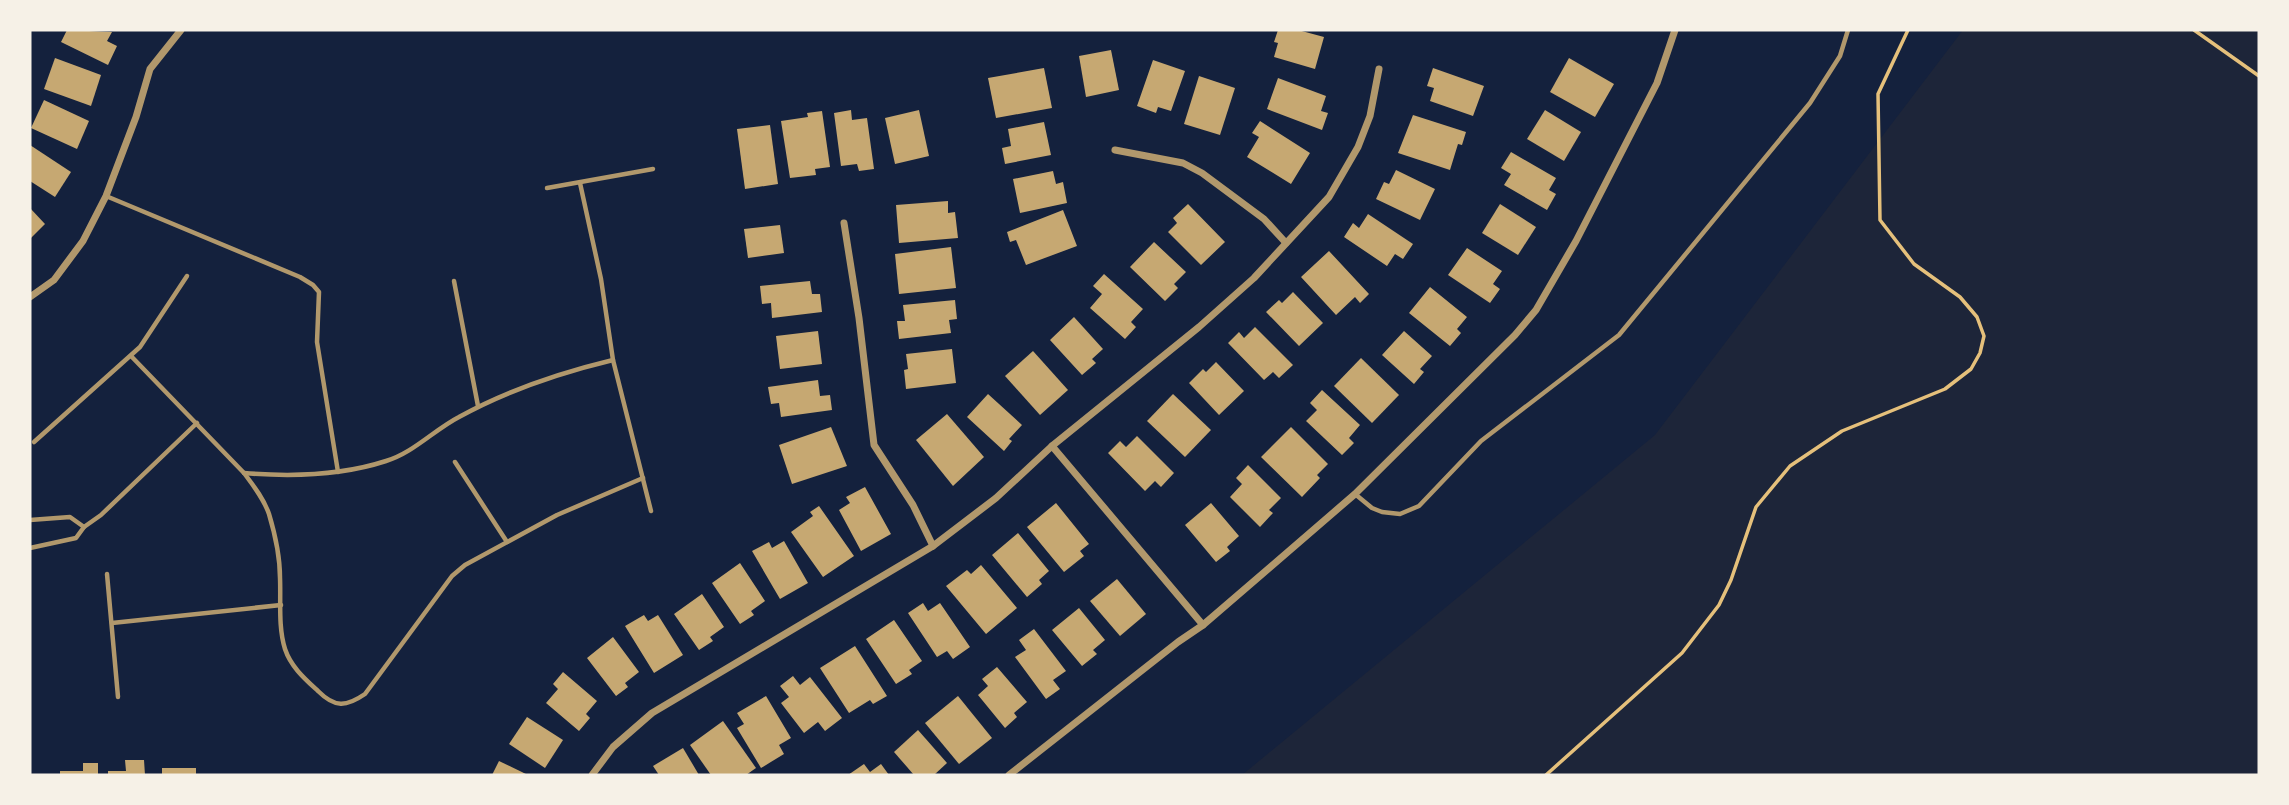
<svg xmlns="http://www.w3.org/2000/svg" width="2289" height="805" font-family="Karla,sans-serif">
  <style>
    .green { fill: #1d2539 }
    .building { fill: #c6a872 }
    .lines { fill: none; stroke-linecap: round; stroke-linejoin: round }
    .path { stroke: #e5c07b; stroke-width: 3.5 }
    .service { stroke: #b1986c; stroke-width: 4.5 }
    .minor { stroke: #b1986c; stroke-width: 7 }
  </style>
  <rect width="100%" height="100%" fill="#14213d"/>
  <path class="green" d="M 1963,30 L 2259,30 L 2259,775 L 1242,775 L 1655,435 Z"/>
  <g class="building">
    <path d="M 67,30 L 112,32 L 107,41 L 117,46 L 108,65 L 61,42 Z"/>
    <path d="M 1278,30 L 1298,30 L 1324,37 L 1315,69 L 1274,57 L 1278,43 L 1274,42 Z"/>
    <path d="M 1111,50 L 1119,90 L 1086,97 L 1079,56 Z"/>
    <path d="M 55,58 L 101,75 L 91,106 L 44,89 Z"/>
    <path d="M 1569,58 L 1614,84 L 1595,117 L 1550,92 Z"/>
    <path d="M 1153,60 L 1185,71 L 1171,111 L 1158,107 L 1156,113 L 1137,106 Z"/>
    <path d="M 1044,68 L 1052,108 L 996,118 L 988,78 Z"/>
    <path d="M 1433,68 L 1484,86 L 1473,116 L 1430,101 L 1434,88 L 1427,86 Z"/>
    <path d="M 1199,76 L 1235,88 L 1220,135 L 1184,124 Z"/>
    <path d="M 1278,78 L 1326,96 L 1321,111 L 1328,113 L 1322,130 L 1267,109 Z"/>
    <path d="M 44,100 L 89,121 L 77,149 L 31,128 Z"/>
    <path d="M 851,110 L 852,120 L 867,118 L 874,169 L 859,171 L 857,164 L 841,166 L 834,113 Z"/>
    <path d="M 919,110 L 929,156 L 895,164 L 885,118 Z"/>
    <path d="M 1545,110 L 1581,132 L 1564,161 L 1527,139 Z"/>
    <path d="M 822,111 L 830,167 L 815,169 L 816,175 L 790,178 L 781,121 L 808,117 L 807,113 Z"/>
    <path d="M 1413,115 L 1466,132 L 1462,145 L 1458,144 L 1450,170 L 1398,153 Z"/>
    <path d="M 1260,121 L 1310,153 L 1291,184 L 1247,157 L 1259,137 L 1252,133 Z"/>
    <path d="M 1044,122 L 1051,155 L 1005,164 L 1002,148 L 1011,146 L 1008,129 Z"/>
    <path d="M 770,125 L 778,184 L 745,189 L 737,129 Z"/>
    <path d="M 30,145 L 71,172 L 55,197 L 30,181 Z"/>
    <path d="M 1511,152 L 1556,178 L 1549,190 L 1556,194 L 1547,210 L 1504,185 L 1511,174 L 1501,168 Z"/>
    <path d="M 1396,170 L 1435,189 L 1420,220 L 1376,199 L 1384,182 L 1389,184 Z"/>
    <path d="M 1053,171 L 1056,184 L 1063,182 L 1067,203 L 1020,213 L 1013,179 Z"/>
    <path d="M 948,201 L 948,213 L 955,212 L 958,238 L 899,243 L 896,205 Z"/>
    <path d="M 1188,204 L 1225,242 L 1201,265 L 1168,232 L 1177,223 L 1173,218 Z"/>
    <path d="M 1500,204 L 1536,227 L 1518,255 L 1482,233 Z"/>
    <path d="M 30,208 L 45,224 L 30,239 Z"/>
    <path d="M 1063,210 L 1077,246 L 1026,265 L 1016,240 L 1010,242 L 1007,232 Z"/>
    <path d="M 1368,214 L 1413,244 L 1403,259 L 1395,254 L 1387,266 L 1344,237 L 1353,223 L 1359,228 Z"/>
    <path d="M 780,225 L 784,253 L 748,258 L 744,229 Z"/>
    <path d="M 1154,242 L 1186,272 L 1174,284 L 1178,288 L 1165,301 L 1130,267 Z"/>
    <path d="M 951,247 L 956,288 L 899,294 L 895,254 Z"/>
    <path d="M 1467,248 L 1502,271 L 1493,284 L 1500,289 L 1490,303 L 1448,275 Z"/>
    <path d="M 1329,251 L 1369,294 L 1360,303 L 1355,297 L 1336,315 L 1301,277 Z"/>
    <path d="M 1104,274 L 1143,309 L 1131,322 L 1136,327 L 1125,339 L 1090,308 L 1102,294 L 1093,286 Z"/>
    <path d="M 810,281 L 812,294 L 820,294 L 822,312 L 772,318 L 771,303 L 762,304 L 760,286 Z"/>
    <path d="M 1430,287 L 1467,317 L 1457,329 L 1461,333 L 1450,346 L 1409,313 Z"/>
    <path d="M 1293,292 L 1323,323 L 1299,346 L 1266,312 L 1279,300 L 1282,303 Z"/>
    <path d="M 955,300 L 957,319 L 949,320 L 951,333 L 899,339 L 897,321 L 905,321 L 903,305 Z"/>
    <path d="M 1074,317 L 1103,349 L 1092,359 L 1096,363 L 1082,375 L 1050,340 Z"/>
    <path d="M 1255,327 L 1293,365 L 1279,378 L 1273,372 L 1264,380 L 1228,343 L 1239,332 L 1244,338 Z"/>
    <path d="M 818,331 L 822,364 L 780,369 L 776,336 Z"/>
    <path d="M 1404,331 L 1432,356 L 1420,369 L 1424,372 L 1414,384 L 1382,355 Z"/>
    <path d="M 952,349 L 956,383 L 906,389 L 904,370 L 908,369 L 906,354 Z"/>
    <path d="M 1033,351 L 1068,390 L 1040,415 L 1005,376 Z"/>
    <path d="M 1361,358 L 1399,395 L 1372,423 L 1334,386 Z"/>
    <path d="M 1216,362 L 1244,391 L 1219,415 L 1189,383 L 1203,369 L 1206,372 Z"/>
    <path d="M 818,380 L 820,396 L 830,395 L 832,410 L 781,417 L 779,403 L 771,404 L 768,387 Z"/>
    <path d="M 1322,390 L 1360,425 L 1349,438 L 1354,443 L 1342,455 L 1306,421 L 1317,410 L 1310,403 Z"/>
    <path d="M 988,394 L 1022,425 L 1009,439 L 1012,441 L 1004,451 L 967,417 Z"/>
    <path d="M 1173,394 L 1211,430 L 1185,457 L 1147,421 Z"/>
    <path d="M 947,414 L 984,457 L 953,486 L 916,440 Z"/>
    <path d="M 831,427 L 847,466 L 792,484 L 779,445 Z"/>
    <path d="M 1291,427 L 1328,464 L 1317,475 L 1320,478 L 1302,497 L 1261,457 Z"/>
    <path d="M 1137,436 L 1174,473 L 1161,487 L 1155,481 L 1145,491 L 1108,453 L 1120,441 L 1126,447 Z"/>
    <path d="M 1248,465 L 1281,498 L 1269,510 L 1273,513 L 1260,527 L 1230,497 L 1242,484 L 1236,478 Z"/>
    <path d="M 865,487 L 891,534 L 861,551 L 839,510 L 850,503 L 846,497 Z"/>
    <path d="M 1056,503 L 1089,544 L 1080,551 L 1084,556 L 1064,572 L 1027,527 Z"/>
    <path d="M 1211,503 L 1239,536 L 1227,547 L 1230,551 L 1216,562 L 1185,525 Z"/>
    <path d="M 819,506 L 854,556 L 823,577 L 791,532 L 813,516 L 810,512 Z"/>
    <path d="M 1018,533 L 1049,571 L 1039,580 L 1042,584 L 1027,597 L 992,555 Z"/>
    <path d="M 784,541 L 808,583 L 780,599 L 752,551 L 769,542 L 772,548 Z"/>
    <path d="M 740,563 L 765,601 L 751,611 L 754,615 L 740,624 L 712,583 Z"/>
    <path d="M 981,565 L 1017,608 L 986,634 L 946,586 L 967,570 L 971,574 Z"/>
    <path d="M 1117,579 L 1146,614 L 1120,636 L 1090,601 Z"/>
    <path d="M 702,594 L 724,627 L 710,637 L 713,641 L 699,650 L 674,614 Z"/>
    <path d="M 923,603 L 928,611 L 940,603 L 970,647 L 953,659 L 947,651 L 937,657 L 908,613 Z"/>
    <path d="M 1079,608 L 1105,640 L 1093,650 L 1097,654 L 1082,666 L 1052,630 Z"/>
    <path d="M 644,615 L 648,621 L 658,615 L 683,655 L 654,673 L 625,626 Z"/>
    <path d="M 894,620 L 922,661 L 909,670 L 912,674 L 896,684 L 866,639 Z"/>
    <path d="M 1034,629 L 1066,671 L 1053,680 L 1060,689 L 1046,699 L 1015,657 L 1026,650 L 1019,640 Z"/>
    <path d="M 613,637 L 639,672 L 625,683 L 628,687 L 616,696 L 587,658 Z"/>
    <path d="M 855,646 L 887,696 L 873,704 L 870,700 L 849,713 L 820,668 Z"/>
    <path d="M 997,667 L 1027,702 L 1014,713 L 1017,717 L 1005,728 L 978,695 L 988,686 L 982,679 Z"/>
    <path d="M 563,672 L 597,701 L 586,714 L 590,718 L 579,731 L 546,703 L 558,689 L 553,684 Z"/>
    <path d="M 793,676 L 800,685 L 810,677 L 842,718 L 825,731 L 818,722 L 804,733 L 781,703 L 789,697 L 780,686 Z"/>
    <path d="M 766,696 L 791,738 L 779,745 L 784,754 L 761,768 L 737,728 L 744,724 L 737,713 Z"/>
    <path d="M 958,696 L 992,738 L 959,764 L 925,723 Z"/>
    <path d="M 527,717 L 563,740 L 545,768 L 509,744 Z"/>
    <path d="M 723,721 L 756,768 L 746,775 L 711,775 L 690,745 Z"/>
    <path d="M 918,730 L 947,763 L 934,775 L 914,775 L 894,752 Z"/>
    <path d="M 683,748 L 699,775 L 659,775 L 653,766 Z"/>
    <path d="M 125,760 L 144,760 L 145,775 L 108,775 L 108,771 L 126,771 Z"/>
    <path d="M 499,761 L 528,775 L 492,775 Z"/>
    <path d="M 83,763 L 98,763 L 98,775 L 60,775 L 60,771 L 83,771 Z"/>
    <path d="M 864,764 L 870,772 L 881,764 L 889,775 L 848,775 Z"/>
    <rect x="162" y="768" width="34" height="7"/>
  </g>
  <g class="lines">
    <g class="path">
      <path d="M 2194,30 L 2259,76"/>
      <path d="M 1546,775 L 1682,653 L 1719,605 L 1731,580 L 1756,507 L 1790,466 L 1842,431 L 1945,389 L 1971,369 L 1980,353 L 1984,336 L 1977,317 L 1960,297 L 1914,264 L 1880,220 L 1878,94 L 1908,30"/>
    </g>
    <g class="service">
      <path d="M 580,183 L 601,279 L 613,360 L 651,511"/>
      <path d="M 547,188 L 653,169"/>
      <path d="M 106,196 L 300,277 L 313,285 L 319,292 L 317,342 L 338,472"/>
      <path d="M 454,281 L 478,406"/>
      <path d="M 131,356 L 244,473 C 253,485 264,499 269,514 C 275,534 280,558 280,578 C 281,601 278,627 285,649 C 291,667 305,679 318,691 C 335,708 346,707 365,694 L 452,576 L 465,565 L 557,515 L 643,478"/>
      <path d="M 34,442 L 140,347 L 187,276"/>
      <path d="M 455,462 L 507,542"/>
      <path d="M 244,473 C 292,477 340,476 386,461 C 413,453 434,430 459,417 C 508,390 559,373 613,360"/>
      <path d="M 1355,494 L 1372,508 L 1382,512 L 1400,514 L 1419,506 L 1481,441 L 1619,335 L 1810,103 L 1840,56 L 1848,30"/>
      <path d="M 30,520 L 70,517 L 84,527"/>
      <path d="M 30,548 L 76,538 L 84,527 L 101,515 L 197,423"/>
      <path d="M 107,574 L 118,697"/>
      <path d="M 112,623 L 281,605"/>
    </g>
    <g class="minor">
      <path d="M 1115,150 L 1183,163 L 1202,173 L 1264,219 L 1286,243"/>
      <path d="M 844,223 L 859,318 L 874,445 L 913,505 L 933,546"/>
      <path d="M 30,297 L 54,280 L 83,241 L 106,196 L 136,117 L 150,69 L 181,30"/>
      <path d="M 1052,446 L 1203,625"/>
      <path d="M 592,775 L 613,747 L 652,713 L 933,546 L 996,498 L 1052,446 L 1199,327 L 1254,278 L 1329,197 L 1358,147 L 1370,116 L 1379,69"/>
      <path d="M 1009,775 L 1178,642 L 1203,625 L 1355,494 L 1515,335 L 1536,310 L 1576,241 L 1657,83 L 1675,30"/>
    </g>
  </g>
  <rect width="2289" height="805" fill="none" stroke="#f6f1e7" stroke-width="63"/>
</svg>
